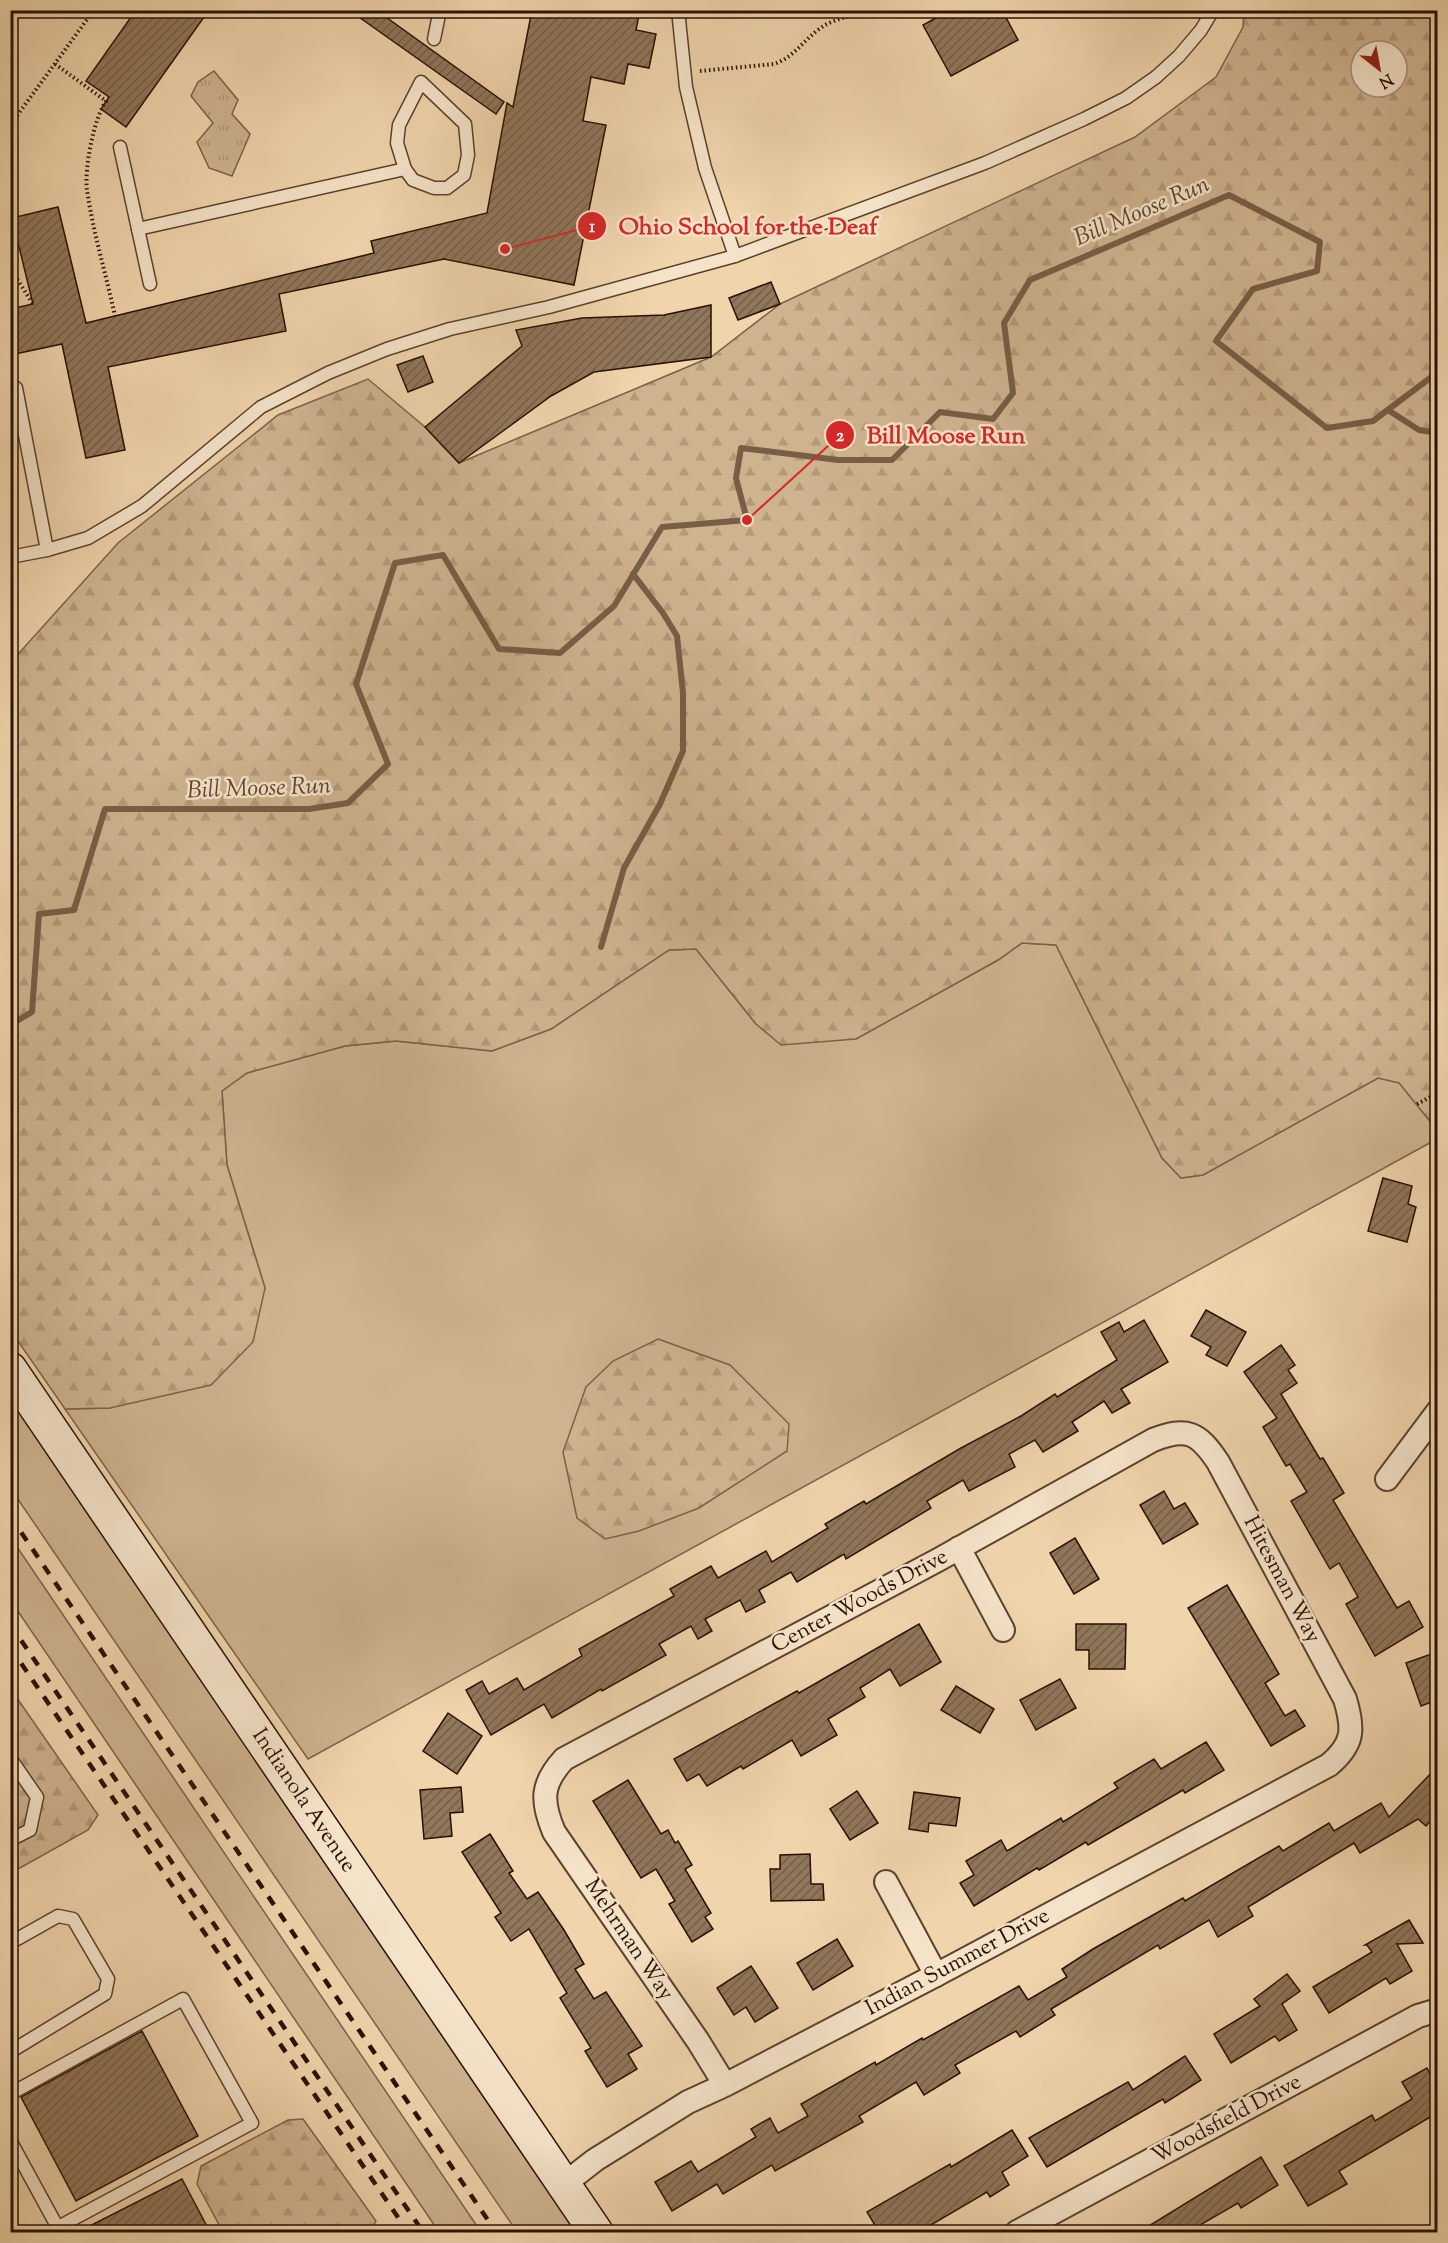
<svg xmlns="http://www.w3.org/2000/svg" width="1448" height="2243" font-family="'Sorts Mill Goudy',serif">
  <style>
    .grass { fill: #ceb38f; stroke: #7c6248; stroke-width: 1.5 }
    .forest { fill: url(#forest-firs); stroke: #7c6248; stroke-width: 1.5; fill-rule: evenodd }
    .park { fill: url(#park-tufts); stroke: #7c6248; stroke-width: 1.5 }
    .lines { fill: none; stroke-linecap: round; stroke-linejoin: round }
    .stream { stroke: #785e45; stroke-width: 6 }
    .building { fill: url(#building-hatch); stroke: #291101; stroke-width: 1.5 }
    .lane-casing { stroke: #5b422c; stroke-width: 15 }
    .street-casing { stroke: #5b422c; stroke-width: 26 }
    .secondary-casing { stroke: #291101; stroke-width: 36 }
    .path { stroke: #291101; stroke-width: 4; stroke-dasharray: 1.5 3; stroke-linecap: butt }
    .lane { stroke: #f5e3c9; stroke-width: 12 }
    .street { stroke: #f5e3c9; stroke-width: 22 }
    .secondary { stroke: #f5e3c9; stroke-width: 33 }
    .rail { stroke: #291101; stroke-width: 4.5; stroke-dasharray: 10 10; stroke-linecap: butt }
    .labels { text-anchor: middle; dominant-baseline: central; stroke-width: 5; stroke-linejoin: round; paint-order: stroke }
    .street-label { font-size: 22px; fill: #291101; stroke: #f5e3c9 }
    .water-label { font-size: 24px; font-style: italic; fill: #5d452e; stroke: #f5e3c9 }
    .leader { fill: none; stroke: #d62828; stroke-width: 2 }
    .callout-dot { fill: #d62828; stroke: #f5e3c9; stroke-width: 2 }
    .mark-label { font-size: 18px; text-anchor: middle; font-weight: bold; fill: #fff }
    .callout-label { font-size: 24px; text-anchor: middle; font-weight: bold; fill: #d62828; stroke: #f5e3c9; stroke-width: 5; stroke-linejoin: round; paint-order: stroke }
  </style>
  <defs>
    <pattern id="forest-firs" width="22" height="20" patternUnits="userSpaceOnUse" patternTransform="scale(1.5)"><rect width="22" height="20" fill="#ceb38f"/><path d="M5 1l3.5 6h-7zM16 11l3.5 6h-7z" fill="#b1997a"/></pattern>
    <pattern id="park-tufts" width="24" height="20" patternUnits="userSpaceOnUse" patternTransform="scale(1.5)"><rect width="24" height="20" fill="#ceb38f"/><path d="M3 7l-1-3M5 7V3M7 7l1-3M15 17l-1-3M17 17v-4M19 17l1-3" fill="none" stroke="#b1997a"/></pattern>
    <pattern id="building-hatch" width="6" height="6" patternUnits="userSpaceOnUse" patternTransform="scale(1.5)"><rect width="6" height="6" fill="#90765a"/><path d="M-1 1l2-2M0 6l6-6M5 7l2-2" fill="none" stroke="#765f48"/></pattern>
  </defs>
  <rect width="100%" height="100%" fill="#f0d4ac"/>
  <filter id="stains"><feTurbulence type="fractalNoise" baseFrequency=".00333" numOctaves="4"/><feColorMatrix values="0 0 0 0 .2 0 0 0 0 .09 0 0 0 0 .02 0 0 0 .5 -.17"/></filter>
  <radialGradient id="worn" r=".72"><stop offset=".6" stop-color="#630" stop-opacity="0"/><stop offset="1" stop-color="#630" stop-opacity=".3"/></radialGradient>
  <g class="grass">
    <path d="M 1022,943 L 1056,945 L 1162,1158 L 1181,1178 L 1203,1175 L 1378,1078 L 1399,1082 L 1437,1130 L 1437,1139 L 308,1759 L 65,1409 L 110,1408 L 265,1288 L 227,1165 L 222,1091 L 247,1073 L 345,1046 L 396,1041 L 492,1051 L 551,1029 L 669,950 L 696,949 L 756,1024 L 856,1039 L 998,960 Z"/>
    <path d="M 10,1391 L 581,2232 L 517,2232 L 11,1489 Z"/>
    <path d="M 10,1538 L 11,1538 L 481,2232 L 439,2232 L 11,1601 Z"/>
  </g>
  <g class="forest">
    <path d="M 1244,11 L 1437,11 L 1437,1130 L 1399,1083 L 1378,1078 L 1203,1175 L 1181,1178 L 1162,1158 L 1056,945 L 1022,943 L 998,960 L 856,1039 L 781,1045 L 756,1024 L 696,949 L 669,950 L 551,1029 L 492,1051 L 396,1041 L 345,1046 L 247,1073 L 222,1091 L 227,1165 L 265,1288 L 253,1342 L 211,1385 L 110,1408 L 65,1409 L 11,1331 L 11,662 L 118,543 L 278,415 L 368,379 L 425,427 L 459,463 L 711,357 L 780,304 L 1135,137 L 1216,77 L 1243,27 ZM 1361,51 L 1397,51 L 1397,87 L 1361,87 Z"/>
    <path d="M 658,1339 L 730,1365 L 789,1424 L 787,1451 L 699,1508 L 639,1531 L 605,1539 L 577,1518 L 563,1452 L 586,1387 L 613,1361 Z"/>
    <path d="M 10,1688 L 98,1815 L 88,1830 L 11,1873 Z"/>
    <path d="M 303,2119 L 376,2221 L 369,2232 L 223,2232 L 197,2184 L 201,2166 L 288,2120 Z"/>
  </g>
  <path class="park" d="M 214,71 L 238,100 L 232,114 L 250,134 L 232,176 L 209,168 L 197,142 L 213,123 L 191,96 L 198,82 Z"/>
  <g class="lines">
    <g class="stream">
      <path d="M 1388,410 L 1419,430 L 1438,433"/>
      <path d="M 601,947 L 624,868 L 660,804 L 683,751 L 683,693 L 677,636 L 663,613 L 633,574"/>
      <path d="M 10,1025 L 32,1012 L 39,914 L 74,910 L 105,809 L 309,809 L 348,803 L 388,764 L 356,684 L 395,563 L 443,555 L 499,649 L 560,653 L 614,606 L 662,527 L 747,520 L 736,478 L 741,448 L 838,460 L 892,460 L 940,412 L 993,419 L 1013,393 L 1004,323 L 1030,280 L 1229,195 L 1320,242 L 1317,271 L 1253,289 L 1216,341 L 1327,428 L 1373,421 L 1438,372"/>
    </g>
  </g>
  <g class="building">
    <path d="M 136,10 L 209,10 L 126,127 L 101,109 L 109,97 L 86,81 Z"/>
    <path d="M 349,10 L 376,10 L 504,102 L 496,114 Z"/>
    <path d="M 532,10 L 640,10 L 636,30 L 656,34 L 649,68 L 628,64 L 624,84 L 591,77 L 583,121 L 606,125 L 574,285 L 444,259 L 279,294 L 286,331 L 108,367 L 125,450 L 86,458 L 62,344 L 10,355 L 10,309 L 33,304 L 12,218 L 58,207 L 86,323 L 374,253 L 371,241 L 487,213 L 507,103 L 513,107 Z"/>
    <path d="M 950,10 L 1002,10 L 1018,40 L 951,76 L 923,25 Z"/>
    <path d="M 771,282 L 780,304 L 738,320 L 729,298 Z"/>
    <path d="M 711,305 L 711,357 L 594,372 L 551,396 L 459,463 L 425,427 L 522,346 L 516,330 L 582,318 L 664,315 Z"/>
    <path d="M 423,356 L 433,382 L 408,392 L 397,365 Z"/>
    <path d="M 1383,1178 L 1412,1186 L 1408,1204 L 1416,1207 L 1407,1242 L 1368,1231 Z"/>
    <path d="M 1206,1310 L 1246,1332 L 1227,1366 L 1206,1355 L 1211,1347 L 1191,1336 Z"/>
    <path d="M 1144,1320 L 1168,1362 L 1121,1389 L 1130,1403 L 1112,1413 L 1104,1401 L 1072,1422 L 1078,1431 L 1043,1452 L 1035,1440 L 1009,1454 L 1015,1467 L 969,1491 L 963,1480 L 927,1501 L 931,1508 L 846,1559 L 844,1554 L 797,1582 L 791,1572 L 759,1590 L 765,1602 L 746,1612 L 740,1600 L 705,1619 L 712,1631 L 698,1639 L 691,1626 L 659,1644 L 666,1655 L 602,1691 L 601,1689 L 552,1718 L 544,1704 L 491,1735 L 466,1690 L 482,1681 L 489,1694 L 517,1678 L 524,1690 L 582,1656 L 579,1649 L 674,1596 L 670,1589 L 711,1566 L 718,1578 L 766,1551 L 772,1562 L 828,1528 L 825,1524 L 864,1501 L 866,1504 L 961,1448 L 1021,1416 L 1055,1394 L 1057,1397 L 1117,1360 L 1101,1332 L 1119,1322 L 1124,1332 Z"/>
    <path d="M 1281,1345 L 1295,1365 L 1288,1370 L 1297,1383 L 1281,1394 L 1320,1459 L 1323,1458 L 1344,1493 L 1333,1500 L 1397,1608 L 1409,1601 L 1423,1627 L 1375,1656 L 1346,1604 L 1358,1597 L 1339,1563 L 1330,1569 L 1291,1501 L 1307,1492 L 1290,1464 L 1286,1466 L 1263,1427 L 1277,1418 L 1244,1372 Z"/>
    <path d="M 1164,1491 L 1174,1509 L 1185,1503 L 1198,1524 L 1163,1544 L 1140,1505 Z"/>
    <path d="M 1075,1538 L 1099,1579 L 1074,1594 L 1050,1553 Z"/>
    <path d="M 1227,1585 L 1279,1674 L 1265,1683 L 1285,1716 L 1295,1710 L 1305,1726 L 1271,1746 L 1188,1608 Z"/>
    <path d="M 919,1624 L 941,1662 L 900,1686 L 890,1669 L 860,1688 L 865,1697 L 828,1719 L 837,1735 L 801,1756 L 792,1740 L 743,1769 L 741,1766 L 707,1786 L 699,1774 L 687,1781 L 674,1759 L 797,1691 L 799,1693 Z"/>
    <path d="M 1076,1624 L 1126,1624 L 1125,1669 L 1089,1669 L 1089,1650 L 1076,1650 Z"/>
    <path d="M 1437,1652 L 1437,1700 L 1421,1706 L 1406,1663 Z"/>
    <path d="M 1060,1679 L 1076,1708 L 1036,1730 L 1020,1700 Z"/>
    <path d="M 956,1686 L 994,1709 L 980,1733 L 941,1710 Z"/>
    <path d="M 448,1713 L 482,1736 L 457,1774 L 423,1751 Z"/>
    <path d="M 1206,1742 L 1224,1770 L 1185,1793 L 1183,1790 L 1088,1845 L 1086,1842 L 1039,1870 L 1037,1868 L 974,1906 L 960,1883 L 974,1875 L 966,1861 L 1001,1840 L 1007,1851 L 1061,1818 L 1063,1822 L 1118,1788 L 1114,1783 L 1154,1759 L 1161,1769 Z"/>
    <path d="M 1437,1767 L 1437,1814 L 1426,1826 L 1418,1819 L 1360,1853 L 1354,1843 L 1248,1907 L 1253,1916 L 1218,1937 L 1209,1920 L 1160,1949 L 1158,1945 L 1051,2009 L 1055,2015 L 1020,2037 L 1016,2031 L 955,2065 L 960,2073 L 924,2095 L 916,2082 L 859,2116 L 863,2122 L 775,2171 L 772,2165 L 723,2194 L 717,2184 L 672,2211 L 655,2182 L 691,2161 L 698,2172 L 756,2137 L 751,2129 L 770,2118 L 778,2133 L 808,2116 L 801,2104 L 875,2062 L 876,2065 L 922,2038 L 923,2040 L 1019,1986 L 1028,2000 L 1067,1977 L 1062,1969 L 1093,1949 L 1183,1898 L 1185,1901 L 1279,1846 L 1283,1851 L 1329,1823 L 1334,1831 L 1381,1803 L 1389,1817 Z"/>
    <path d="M 628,1780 L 661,1834 L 668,1830 L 675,1843 L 678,1841 L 692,1865 L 685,1869 L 711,1913 L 705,1917 L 713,1929 L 692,1942 L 669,1904 L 675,1901 L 656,1869 L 641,1878 L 593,1801 Z"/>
    <path d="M 461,1787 L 463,1812 L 450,1813 L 452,1836 L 424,1839 L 420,1790 Z"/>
    <path d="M 857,1791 L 878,1823 L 850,1840 L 830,1809 Z"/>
    <path d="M 914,1792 L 960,1798 L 956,1826 L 929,1823 L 928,1832 L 909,1829 Z"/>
    <path d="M 490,1834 L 513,1871 L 509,1873 L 527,1899 L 538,1892 L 564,1930 L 584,1964 L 575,1969 L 594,1999 L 606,1992 L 642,2046 L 628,2054 L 637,2069 L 607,2087 L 585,2051 L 591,2048 L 560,1998 L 567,1993 L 529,1929 L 511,1941 L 495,1917 L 501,1913 L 462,1852 Z"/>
    <path d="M 810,1854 L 811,1884 L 823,1884 L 824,1900 L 771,1901 L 770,1869 L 780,1869 L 780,1855 Z"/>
    <path d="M 1409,1920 L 1423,1943 L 1397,1944 L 1412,1971 L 1390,1984 L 1386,1978 L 1329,2013 L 1313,1987 L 1372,1952 L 1367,1945 L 1365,1945 Z"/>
    <path d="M 837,1939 L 853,1966 L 813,1990 L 797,1963 Z"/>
    <path d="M 751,1966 L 778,2008 L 755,2022 L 746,2007 L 734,2015 L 717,1988 Z"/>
    <path d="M 1287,1974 L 1300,1991 L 1282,2004 L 1297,2030 L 1279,2041 L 1275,2036 L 1231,2063 L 1214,2034 L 1260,2006 L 1254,1999 Z"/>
    <path d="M 142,2031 L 198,2136 L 76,2201 L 21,2097 Z"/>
    <path d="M 1185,2056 L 1201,2080 L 1165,2103 L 1163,2099 L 1047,2167 L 1029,2138 L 1128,2082 L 1133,2090 Z"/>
    <path d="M 1427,2068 L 1437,2086 L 1437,2113 L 1339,2171 L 1347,2184 L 1308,2206 L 1284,2166 L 1372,2115 L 1375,2121 L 1412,2099 L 1402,2082 Z"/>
    <path d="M 1012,2130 L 1028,2156 L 1002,2172 L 1009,2185 L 990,2197 L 987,2192 L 919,2232 L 879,2232 L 867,2212 L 950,2164 L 951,2167 Z"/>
    <path d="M 1261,2157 L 1278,2185 L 1241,2208 L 1238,2203 L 1188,2232 L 1139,2232 Z"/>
    <path d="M 182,2179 L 210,2232 L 78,2232 Z"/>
  </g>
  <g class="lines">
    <g class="lane-casing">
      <g id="lane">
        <path d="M 678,10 L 686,87 L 705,168 L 735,256"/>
        <path d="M 434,39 L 440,10"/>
        <path d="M 421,82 L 465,124 L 468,155 L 464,175 L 447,188 L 434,188 L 413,180 L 405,169 L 397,143 L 399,125 Z"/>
        <path d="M 120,147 L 138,229"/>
        <path d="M 150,284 L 138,229 L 405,169"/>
        <path d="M 16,388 L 47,550"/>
        <path d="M 10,557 L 47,550 L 88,538 L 142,506 L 261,407 L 328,373 L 387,349 L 450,329 L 549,307 L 735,256 L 985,163 L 1084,119 L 1126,98 L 1156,77 L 1179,56 L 1201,30 L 1213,10"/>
        <path d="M 10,1758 L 37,1797 L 30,1830 L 10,1840"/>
        <path d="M 10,1943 L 58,1916 L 73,1919 L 108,1979 L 105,1994 L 10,2052"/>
        <path d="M 10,2094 L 183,1999 L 252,2123 L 49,2232"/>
        <path d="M 10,2140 L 58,2228"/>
      </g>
    </g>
    <g class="street-casing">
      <g id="street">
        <path d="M 1387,1479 L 1438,1411"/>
        <path d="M 959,1548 L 1003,1630"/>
        <path d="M 886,1882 L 936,1975"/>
        <path d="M 563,2185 L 595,2160 L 688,2102 L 725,2085 L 936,1975 L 1329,1765 C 1354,1744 1354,1729 1345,1699 L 1218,1462 C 1198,1432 1187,1427 1153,1440 L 938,1560 L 564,1759 C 541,1784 541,1801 554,1832 L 698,2041 L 725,2085"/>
        <path d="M 1017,2232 L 1418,2016 L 1438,2010"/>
      </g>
    </g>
    <g class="secondary-casing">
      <path id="secondary" d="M 10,1369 L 596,2232"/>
    </g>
    <g class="path">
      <path d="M 55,64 L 106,101 C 94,118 84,169 87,190 C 93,232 106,274 115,316"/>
      <path d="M 700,71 L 774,64 C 793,58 803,41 819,29 C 835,17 858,15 877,10"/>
      <path d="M 10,121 L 16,117 L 94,10"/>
      <path d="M 10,268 L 33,304"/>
      <path d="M 1417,1104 L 1438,1093"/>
    </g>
    <use href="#lane" class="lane"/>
    <use href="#street" class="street"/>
    <use href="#secondary" class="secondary"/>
    <g class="rail">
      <path d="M 10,1516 L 496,2232"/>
      <path d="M 10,1624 L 423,2232"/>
      <path d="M 10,1647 L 408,2232"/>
    </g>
  </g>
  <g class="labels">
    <g class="street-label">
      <text transform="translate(1281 1580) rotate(62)">Hitesman Way</text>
      <text transform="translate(860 1602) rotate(-28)">Center Woods Drive</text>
      <text transform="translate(303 1801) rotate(56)">Indianola Avenue</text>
      <text transform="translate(628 1940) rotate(56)">Mehrman Way</text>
      <text transform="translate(958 1963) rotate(-28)">Indian Summer Drive</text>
      <text transform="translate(1227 2120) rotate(-28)">Woodsfield Drive</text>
    </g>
    <g class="water-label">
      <text transform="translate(1142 212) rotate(-23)">Bill Moose Run</text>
      <text transform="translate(259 789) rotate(-2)">Bill Moose Run</text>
    </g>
  </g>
  <path class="leader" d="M505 249L592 226M747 520L840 435"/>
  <g class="callout-dot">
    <circle cx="505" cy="249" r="6"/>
    <circle cx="747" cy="520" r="6"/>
    <circle cx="592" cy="226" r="15"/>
    <circle cx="840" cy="435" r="15"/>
  </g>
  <g class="mark-label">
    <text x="592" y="232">1</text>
    <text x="840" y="441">2</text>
  </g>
  <g class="callout-label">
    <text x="748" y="234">Ohio School for the Deaf</text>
    <text x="946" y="443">Bill Moose Run</text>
  </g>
  <rect width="1448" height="2243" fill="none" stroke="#f0d4ac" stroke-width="36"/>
  <rect x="12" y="12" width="1424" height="2219" fill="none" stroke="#291101" stroke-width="3"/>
  <rect x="18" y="18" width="1412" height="2207" fill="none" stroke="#291101" stroke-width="1.5"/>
  <g transform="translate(1379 69) rotate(149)"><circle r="28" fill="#f5e3c9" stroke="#a38f79" stroke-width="1.5"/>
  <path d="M0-4.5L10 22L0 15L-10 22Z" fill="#8f2418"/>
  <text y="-9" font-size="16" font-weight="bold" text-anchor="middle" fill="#291101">N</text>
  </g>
  <rect width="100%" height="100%" filter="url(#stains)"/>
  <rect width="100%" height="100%" fill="url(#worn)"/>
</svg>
